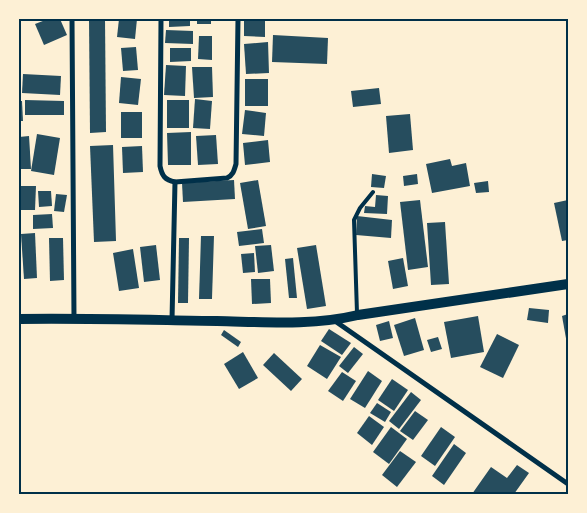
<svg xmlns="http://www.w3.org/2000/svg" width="587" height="513" font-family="Raleway,sans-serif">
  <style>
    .building { fill: #264d5e }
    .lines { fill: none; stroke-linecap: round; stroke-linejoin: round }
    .service { stroke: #003049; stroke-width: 4 }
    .minor { stroke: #003049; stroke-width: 5 }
    .secondary { stroke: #003049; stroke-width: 10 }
    .neatline { fill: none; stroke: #003049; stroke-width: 2 }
  </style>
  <rect width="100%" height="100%" fill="#fdf0d5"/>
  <g class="building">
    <path d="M 48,19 L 60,19 L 67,35 L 44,45 L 35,24 Z"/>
    <path d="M 89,19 L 105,19 L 106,132 L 90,133 Z"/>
    <path d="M 119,19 L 137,19 L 135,39 L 117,37 Z"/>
    <path d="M 169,19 L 190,19 L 190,26 L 169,27 Z"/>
    <rect x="197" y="19" width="14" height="5"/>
    <path d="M 244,19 L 265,19 L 265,37 L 244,36 Z"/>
    <path d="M 166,30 L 193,31 L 193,44 L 165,43 Z"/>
    <path d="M 273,35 L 328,38 L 327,64 L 272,62 Z"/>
    <path d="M 199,36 L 212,36 L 212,60 L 198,59 Z"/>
    <path d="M 268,42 L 269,73 L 246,74 L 244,44 Z"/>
    <path d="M 136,47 L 138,70 L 123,71 L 121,48 Z"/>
    <path d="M 170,48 L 191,48 L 191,61 L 170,62 Z"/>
    <path d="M 166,65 L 186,66 L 185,96 L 164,95 Z"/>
    <path d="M 192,67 L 212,67 L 213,97 L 194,98 Z"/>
    <path d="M 23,74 L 61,76 L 60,95 L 22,93 Z"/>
    <path d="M 121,77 L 141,79 L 138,105 L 119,103 Z"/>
    <rect x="245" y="79" width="23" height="27"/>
    <path d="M 379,88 L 381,104 L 353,107 L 351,91 Z"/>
    <path d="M 195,99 L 212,101 L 210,129 L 193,128 Z"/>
    <path d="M 25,100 L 64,101 L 64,115 L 25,115 Z"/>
    <rect x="167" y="100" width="22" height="28"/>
    <path d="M 19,101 L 22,101 L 23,121 L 19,121 Z"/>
    <path d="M 245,110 L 266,113 L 264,136 L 242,134 Z"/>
    <rect x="121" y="112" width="21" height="26"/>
    <path d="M 410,114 L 413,150 L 389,153 L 386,116 Z"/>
    <path d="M 191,132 L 191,165 L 168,165 L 167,133 Z"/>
    <path d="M 37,134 L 60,138 L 54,175 L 31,171 Z"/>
    <path d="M 216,135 L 218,164 L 198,165 L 196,136 Z"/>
    <path d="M 29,136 L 31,169 L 19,169 L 19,137 Z"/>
    <path d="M 268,140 L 270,162 L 245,165 L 243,143 Z"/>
    <path d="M 113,145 L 116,241 L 94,242 L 90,146 Z"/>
    <path d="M 142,146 L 143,172 L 123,173 L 122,147 Z"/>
    <path d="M 450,159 L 452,166 L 466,163 L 470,186 L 432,193 L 426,164 Z"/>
    <path d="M 372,174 L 386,176 L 384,188 L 371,187 Z"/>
    <path d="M 417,174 L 418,184 L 404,186 L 403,176 Z"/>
    <path d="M 234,180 L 235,199 L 183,202 L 182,183 Z"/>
    <path d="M 258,180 L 266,226 L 248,229 L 240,183 Z"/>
    <path d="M 488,181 L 489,192 L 476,193 L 474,183 Z"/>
    <path d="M 21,186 L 36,186 L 35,210 L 20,210 Z"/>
    <path d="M 38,191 L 51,191 L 52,206 L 39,207 Z"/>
    <path d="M 56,194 L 67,195 L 64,212 L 54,211 Z"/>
    <path d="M 376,195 L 388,196 L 387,214 L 364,213 L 365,206 L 375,207 Z"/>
    <path d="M 420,200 L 428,267 L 408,270 L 400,202 Z"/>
    <path d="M 568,200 L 568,240 L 562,241 L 554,203 Z"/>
    <path d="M 52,214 L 53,228 L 33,229 L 33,215 Z"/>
    <path d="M 357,216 L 392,220 L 391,238 L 356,235 Z"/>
    <path d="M 445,222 L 449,284 L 431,285 L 427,223 Z"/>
    <path d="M 262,229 L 264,243 L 239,246 L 237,232 Z"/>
    <path d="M 35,233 L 37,278 L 24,279 L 21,234 Z"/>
    <path d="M 201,236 L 214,236 L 212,299 L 199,299 Z"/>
    <path d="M 49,238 L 63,238 L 64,280 L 50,281 Z"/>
    <path d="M 179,238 L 189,238 L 188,303 L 178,303 Z"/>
    <path d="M 156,245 L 160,280 L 144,282 L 140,247 Z"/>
    <path d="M 271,245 L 274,271 L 258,273 L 255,246 Z"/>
    <path d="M 316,245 L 326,306 L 307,309 L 297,248 Z"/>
    <path d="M 133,249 L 139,288 L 119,291 L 113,253 Z"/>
    <path d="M 254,253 L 255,272 L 243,273 L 241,254 Z"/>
    <path d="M 293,258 L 297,298 L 289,298 L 285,259 Z"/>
    <path d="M 403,258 L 408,286 L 393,289 L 388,261 Z"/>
    <path d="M 251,279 L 270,279 L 271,303 L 252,304 Z"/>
    <path d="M 529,308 L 549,310 L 548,323 L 527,320 Z"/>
    <path d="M 568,314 L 568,344 L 567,344 L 562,316 Z"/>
    <path d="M 478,316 L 484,352 L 451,358 L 444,322 Z"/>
    <path d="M 415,318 L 424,350 L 404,356 L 394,325 Z"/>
    <path d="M 389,321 L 393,338 L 380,341 L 376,325 Z"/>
    <path d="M 329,329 L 351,343 L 342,355 L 321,341 Z"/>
    <path d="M 224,330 L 241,342 L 238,347 L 221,335 Z"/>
    <path d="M 497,334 L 519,345 L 503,378 L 480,367 Z"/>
    <path d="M 438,337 L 442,349 L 431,352 L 427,340 Z"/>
    <path d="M 320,345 L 341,357 L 327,379 L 307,366 Z"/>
    <path d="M 354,347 L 363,354 L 348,373 L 339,366 Z"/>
    <path d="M 243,352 L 258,378 L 239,389 L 224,364 Z"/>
    <path d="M 274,353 L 302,379 L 291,391 L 263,365 Z"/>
    <path d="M 368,371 L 382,381 L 365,408 L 350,399 Z"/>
    <path d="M 342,372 L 356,381 L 343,401 L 328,391 Z"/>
    <path d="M 392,379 L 408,390 L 394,411 L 378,400 Z"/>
    <path d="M 411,392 L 421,400 L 399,429 L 389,421 Z"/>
    <path d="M 377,403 L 391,412 L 385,422 L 370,413 Z"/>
    <path d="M 415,411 L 428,420 L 413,440 L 400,431 Z"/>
    <path d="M 369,416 L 384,427 L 372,445 L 357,433 Z"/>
    <path d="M 391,427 L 407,439 L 389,464 L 373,452 Z"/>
    <path d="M 441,427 L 455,437 L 435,466 L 421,456 Z"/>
    <path d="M 454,444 L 466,453 L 444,485 L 432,476 Z"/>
    <path d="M 400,451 L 416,462 L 397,487 L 382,475 Z"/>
    <path d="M 517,465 L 529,473 L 514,494 L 472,494 L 491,467 L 507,478 Z"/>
  </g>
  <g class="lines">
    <path class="service" d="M 357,313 L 354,220 L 360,208 L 373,192"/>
    <g class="minor">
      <path d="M 72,19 L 74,318"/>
      <path d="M 161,19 L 160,166 C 162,176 165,180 175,182 L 227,178 C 233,175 234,171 236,164 L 238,19"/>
      <path d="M 172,320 L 175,182"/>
      <path d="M 335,321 L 568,484"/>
    </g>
    <path class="secondary" d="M 19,319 C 85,318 151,320 217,321 C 264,322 312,326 358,315 L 568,284"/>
  </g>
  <rect width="587" height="513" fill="none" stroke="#fdf0d5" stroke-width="40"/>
  <rect x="20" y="20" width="547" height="473" class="neatline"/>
</svg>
